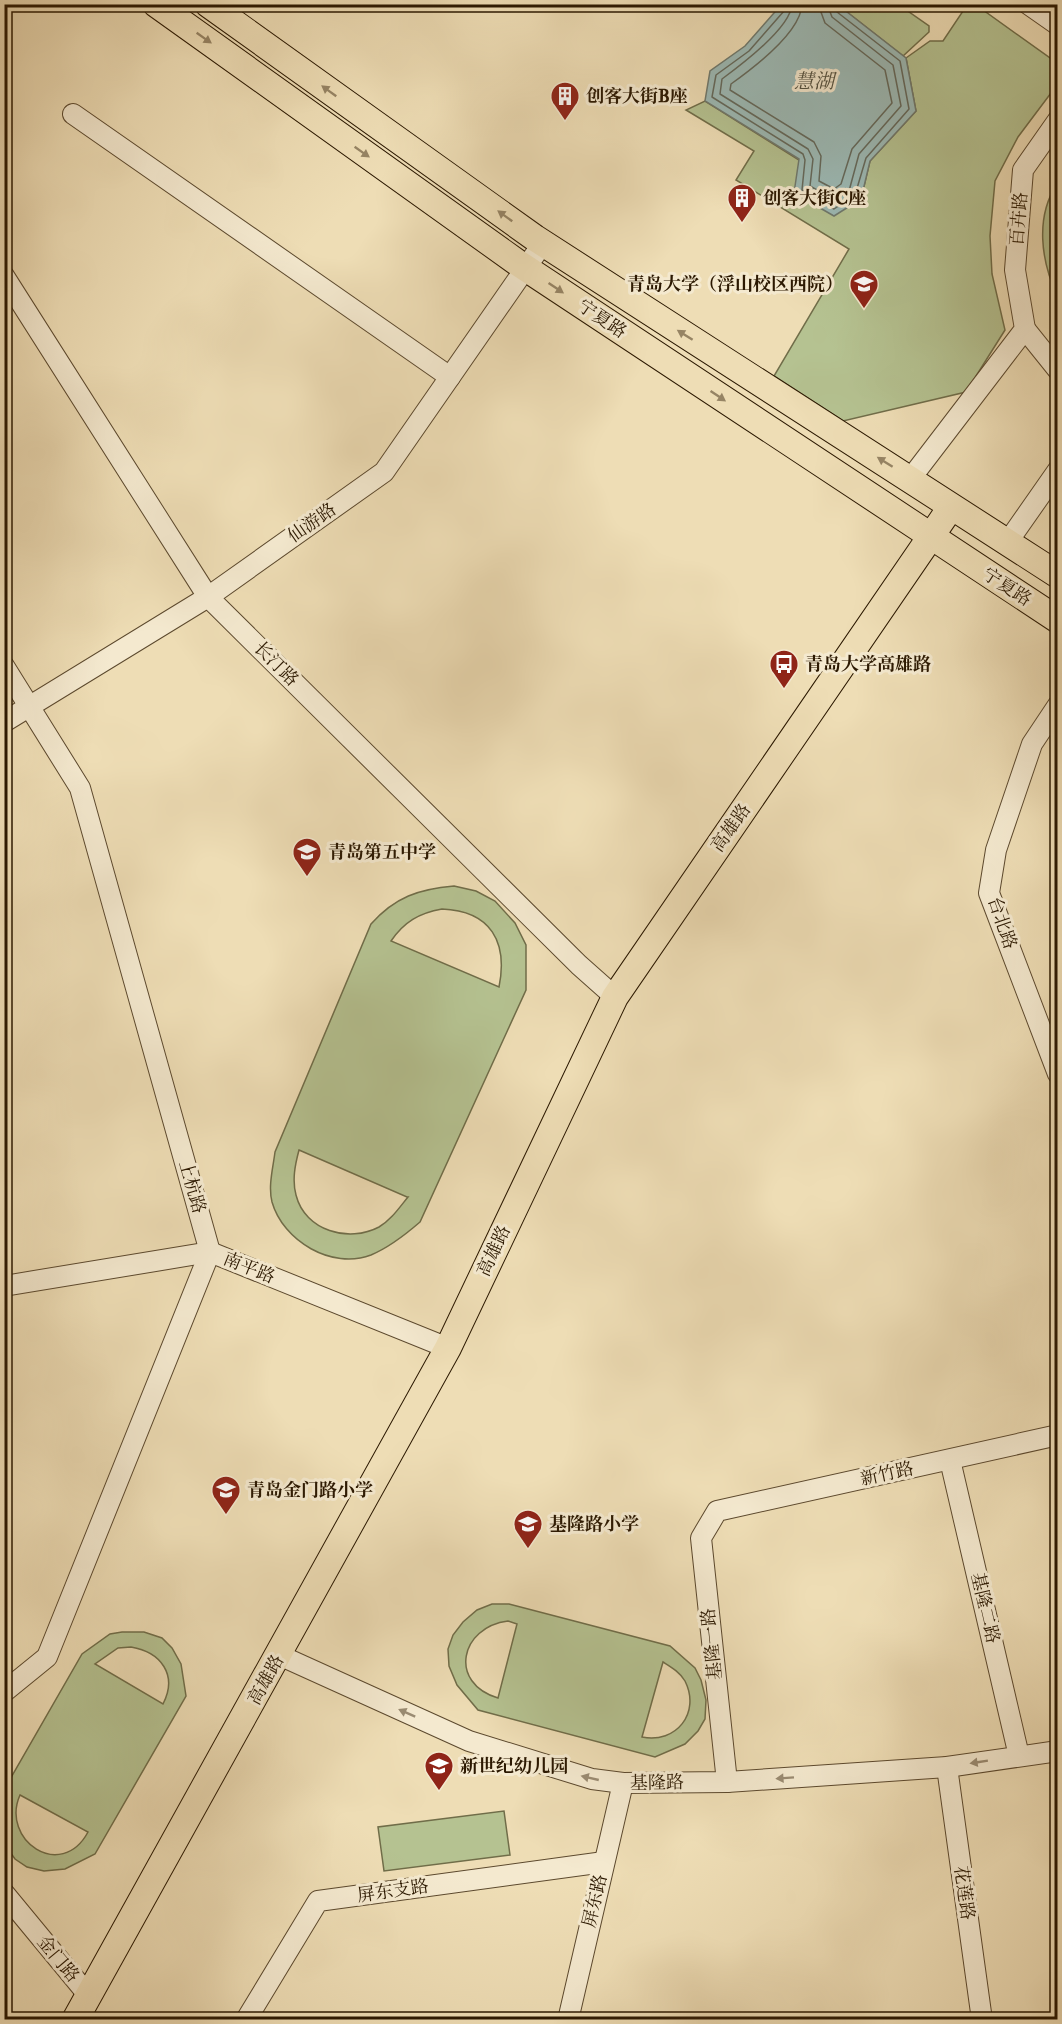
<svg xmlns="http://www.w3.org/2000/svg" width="1062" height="2024" font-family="'IM FELL Double Pica','Noto Serif SC',serif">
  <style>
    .green { fill: #b5c291; stroke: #706d49; stroke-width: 1.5; fill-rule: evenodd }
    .water { fill: #9cbab6; stroke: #6f796e; stroke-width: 1.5 }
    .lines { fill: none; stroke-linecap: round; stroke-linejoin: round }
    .shore { stroke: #64695c; stroke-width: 1.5 }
    .minor-casing { stroke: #5c492e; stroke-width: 22 }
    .major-casing { stroke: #2b1801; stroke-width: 28 }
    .minor { stroke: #f4e9cf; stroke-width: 20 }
    .major { stroke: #eeddb5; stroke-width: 26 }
    .oneway { fill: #968464 }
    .oneway2 { fill: #9a8b72 }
    .labels { text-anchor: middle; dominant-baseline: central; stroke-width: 6; stroke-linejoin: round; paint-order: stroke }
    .poi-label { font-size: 18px; font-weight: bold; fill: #2b1801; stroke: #f4e9cf; text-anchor: start }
    .street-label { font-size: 18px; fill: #2b1801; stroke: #f4e9cf }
    .water-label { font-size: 20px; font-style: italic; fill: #535140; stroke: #f4e9cf }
  </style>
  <rect width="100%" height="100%" fill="#eeddb5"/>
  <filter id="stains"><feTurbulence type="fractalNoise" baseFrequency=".00333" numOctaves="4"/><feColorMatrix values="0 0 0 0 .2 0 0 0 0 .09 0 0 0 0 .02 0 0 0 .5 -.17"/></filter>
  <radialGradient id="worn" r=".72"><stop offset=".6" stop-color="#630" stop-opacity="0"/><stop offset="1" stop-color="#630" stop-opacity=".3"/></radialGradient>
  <g class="green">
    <path d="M 838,5 L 899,5 L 929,26 L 929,32 L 903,56 Z"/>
    <path d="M 967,5 L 976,5 L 1057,63 L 1057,85 L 1018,137 L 995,181 L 990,236 L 992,274 L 1005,330 L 966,392 L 843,421 L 774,376 L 849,249 L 736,180 L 754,151 L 686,110 L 705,101 L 861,199 L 870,161 L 916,111 L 906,58 L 930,41 L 943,41 Z"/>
    <path d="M 1057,184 L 1058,294 L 1057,295 C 1041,261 1035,217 1057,184 Z"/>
    <path d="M 454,886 L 476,891 L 495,901 L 515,923 L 526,945 L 526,990 L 420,1222 C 405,1235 390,1247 371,1255 C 332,1270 283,1241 272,1202 C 268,1186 273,1168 275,1152 L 371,924 C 395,897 419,889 454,886 ZM 442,909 C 491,911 508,942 499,987 L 391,941 C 404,922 419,913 442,909 ZM 299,1150 L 407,1197 L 408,1197 C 399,1208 391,1220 379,1227 C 349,1243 305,1231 296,1195 C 292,1180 295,1165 299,1150 Z"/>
    <path d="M 492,1604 L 509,1604 L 670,1646 L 695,1668 L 701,1680 L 706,1700 L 705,1719 L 698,1731 L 685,1744 L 655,1757 L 478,1710 L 457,1685 L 449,1666 L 448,1649 L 453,1635 L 463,1622 L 477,1610 ZM 508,1621 L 517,1624 L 498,1698 C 448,1683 460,1627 508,1621 ZM 663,1662 C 671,1667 680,1672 685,1681 C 701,1713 676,1744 642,1737 Z"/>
    <path d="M 122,1632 L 144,1632 L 162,1638 L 172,1648 L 181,1664 L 186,1696 L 95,1854 L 65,1869 L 44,1871 L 27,1867 L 15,1859 L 5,1845 L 5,1788 L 82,1654 L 110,1634 ZM 131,1647 C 161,1652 178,1675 163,1704 L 95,1664 L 118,1648 ZM 20,1795 L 88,1832 C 61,1882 0,1840 20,1795 Z"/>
    <path d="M 504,1811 L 510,1855 L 384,1871 L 378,1827 Z"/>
  </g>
  <path class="water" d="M 781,5 L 838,5 L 906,58 L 916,111 L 870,161 L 861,199 L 834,216 L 794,193 L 799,159 L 705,101 L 710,71 L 745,46 Z"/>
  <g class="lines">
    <g class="shore">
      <path d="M 785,4 L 784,11 L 749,51 L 716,75 L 712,97 L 803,154 L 805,160 L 802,190 L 834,209 L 855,195 L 866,158 L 909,109 L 900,61 L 837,12 L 835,4"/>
      <path d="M 792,4 C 791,28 741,65 722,79 L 720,94 L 808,149 L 813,159 L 810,186 L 834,200 L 849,191 L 859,154 L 901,106 L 893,65 L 832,17 L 827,4"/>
      <path d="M 802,4 C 801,32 752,69 731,84 L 730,90 L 814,142 L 821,156 L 819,181 L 834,189 L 841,184 L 852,149 L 892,103 L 885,70 L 825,23 L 818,4"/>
    </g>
    <g class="minor-casing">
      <g id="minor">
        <path d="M 1028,4 L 1058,25"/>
        <path d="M 73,114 L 450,377"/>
        <path d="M 4,276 L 208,597 L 579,965 L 615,997"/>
        <path d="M 1025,329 L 1058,370"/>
        <path d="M 911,478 L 1025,329 L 1015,270 L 1023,170 L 1058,120"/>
        <path d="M 1007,543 L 1058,470"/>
        <path d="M 4,666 L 80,788 L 210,1252 L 47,1657 L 4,1692"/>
        <path d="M 1058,705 L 1032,744 L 996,850 L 989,893 L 1058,1074"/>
        <path d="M 4,722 L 208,597 L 384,472 L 543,243"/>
        <path d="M 4,1286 L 210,1252 L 448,1348"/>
        <path d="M 950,1460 L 1019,1756"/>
        <path d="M 279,1655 L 469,1741 L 592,1779 L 623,1783 L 727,1782 L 947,1767 L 1058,1751"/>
        <path d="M 947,1767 L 982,2020"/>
        <path d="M 727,1782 L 701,1538 L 717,1511 L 1058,1435"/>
        <path d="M 4,1893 L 89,1996"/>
        <path d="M 246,2020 L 318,1901 L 604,1862"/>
        <path d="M 568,2020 L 623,1783"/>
      </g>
    </g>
    <g class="major-casing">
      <g id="major">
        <path d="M 156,4 L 518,263 L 1058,620"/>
        <path d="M 208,4 L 535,238 L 1058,575"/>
        <path d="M 75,2020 L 448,1348 L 615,997 L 951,507"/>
      </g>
    </g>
    <use href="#minor" class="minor"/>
    <use href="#major" class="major"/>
  </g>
  <defs><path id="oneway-solid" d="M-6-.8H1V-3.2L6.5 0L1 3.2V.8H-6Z" transform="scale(1.5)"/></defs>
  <g class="oneway">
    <use href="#oneway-solid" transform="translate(204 38) rotate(35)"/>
    <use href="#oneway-solid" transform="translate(329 91) rotate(-144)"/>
    <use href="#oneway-solid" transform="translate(362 152) rotate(35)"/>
    <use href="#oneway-solid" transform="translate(505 216) rotate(-144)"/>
    <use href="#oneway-solid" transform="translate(556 288) rotate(34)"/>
    <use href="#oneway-solid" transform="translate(685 335) rotate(-148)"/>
    <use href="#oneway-solid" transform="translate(718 396) rotate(34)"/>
    <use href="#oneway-solid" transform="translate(885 462) rotate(-148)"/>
  </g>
  <g class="oneway2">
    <use href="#oneway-solid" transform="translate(407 1713) rotate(-156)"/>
    <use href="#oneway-solid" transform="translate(979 1762) rotate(171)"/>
    <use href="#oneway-solid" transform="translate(590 1778) rotate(-167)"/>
    <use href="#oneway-solid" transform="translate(785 1778) rotate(176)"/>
  </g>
  <defs>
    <g id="building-pin" transform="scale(1.5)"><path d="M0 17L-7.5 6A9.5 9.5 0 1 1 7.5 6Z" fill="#8f2418" stroke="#f4e9cf"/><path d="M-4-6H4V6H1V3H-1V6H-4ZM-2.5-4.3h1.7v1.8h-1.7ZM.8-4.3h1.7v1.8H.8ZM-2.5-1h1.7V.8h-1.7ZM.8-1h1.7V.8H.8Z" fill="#fff"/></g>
    <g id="university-pin" transform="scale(1.5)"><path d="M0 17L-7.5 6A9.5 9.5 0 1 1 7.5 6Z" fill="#8f2418" stroke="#f4e9cf"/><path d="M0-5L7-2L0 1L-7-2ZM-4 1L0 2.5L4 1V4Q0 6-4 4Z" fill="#fff"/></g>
    <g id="bus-pin" transform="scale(1.5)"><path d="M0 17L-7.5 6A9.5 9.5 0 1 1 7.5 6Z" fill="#8f2418" stroke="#f4e9cf"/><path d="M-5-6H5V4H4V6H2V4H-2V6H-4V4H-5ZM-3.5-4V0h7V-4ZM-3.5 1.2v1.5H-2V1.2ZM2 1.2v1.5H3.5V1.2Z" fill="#fff"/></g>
    <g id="school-pin" transform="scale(1.5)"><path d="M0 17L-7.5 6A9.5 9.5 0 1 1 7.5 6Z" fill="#8f2418" stroke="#f4e9cf"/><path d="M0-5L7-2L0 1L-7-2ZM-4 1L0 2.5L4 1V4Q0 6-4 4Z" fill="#fff"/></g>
  </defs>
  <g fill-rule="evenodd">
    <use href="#building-pin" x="565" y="96"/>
    <use href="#building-pin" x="742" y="198"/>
    <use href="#university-pin" x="864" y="284"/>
    <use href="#bus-pin" x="784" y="664"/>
    <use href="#school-pin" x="307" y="852"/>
    <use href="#school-pin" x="226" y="1490"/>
    <use href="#school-pin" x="528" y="1524"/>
    <use href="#school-pin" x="439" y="1766"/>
  </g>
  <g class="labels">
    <g class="poi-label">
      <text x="586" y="96">创客大街B座</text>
      <text x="763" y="198">创客大街C座</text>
      <text x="843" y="284" text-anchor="end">青岛大学（浮山校区西院）</text>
      <text x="805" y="664">青岛大学高雄路</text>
      <text x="328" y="852">青岛第五中学</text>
      <text x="247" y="1490">青岛金门路小学</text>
      <text x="549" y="1524">基隆路小学</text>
      <text x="460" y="1766">新世纪幼儿园</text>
    </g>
    <g class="street-label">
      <text transform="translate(1019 219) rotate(-85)">百卉路</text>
      <text transform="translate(602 319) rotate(34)">宁夏路</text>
      <text transform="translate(312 523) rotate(-35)">仙游路</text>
      <text transform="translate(1007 587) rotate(33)">宁夏路</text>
      <text transform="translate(276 664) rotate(45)">长汀路</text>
      <text transform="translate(731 828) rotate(-55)">高雄路</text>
      <text transform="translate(1002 923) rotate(71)">台北路</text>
      <text transform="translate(192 1187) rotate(74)">上杭路</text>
      <text transform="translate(494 1251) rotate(-65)">高雄路</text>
      <text transform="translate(249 1268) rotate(22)">南平路</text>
      <text transform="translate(887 1474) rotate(-12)">新竹路</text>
      <text transform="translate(985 1608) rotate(77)">基隆二路</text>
      <text transform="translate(712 1644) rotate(-96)">基隆一路</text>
      <text transform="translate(266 1680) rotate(-61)">高雄路</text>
      <text transform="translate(657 1783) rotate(-1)">基隆路</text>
      <text transform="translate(393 1891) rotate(-8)">屏东支路</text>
      <text transform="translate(964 1893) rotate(82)">花莲路</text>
      <text transform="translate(595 1901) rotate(-77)">屏东路</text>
      <text transform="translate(58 1959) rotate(50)">金门路</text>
    </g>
    <g class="water-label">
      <text x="814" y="81">慧湖</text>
    </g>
  </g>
  <rect width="1062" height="2024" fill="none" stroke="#eeddb5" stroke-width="24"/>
  <rect x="6" y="6" width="1050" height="2012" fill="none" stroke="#2b1801" stroke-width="3"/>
  <rect x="12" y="12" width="1038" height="2000" fill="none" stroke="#2b1801" stroke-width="1.5"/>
  <rect width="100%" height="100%" filter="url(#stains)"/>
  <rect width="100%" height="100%" fill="url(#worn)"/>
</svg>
